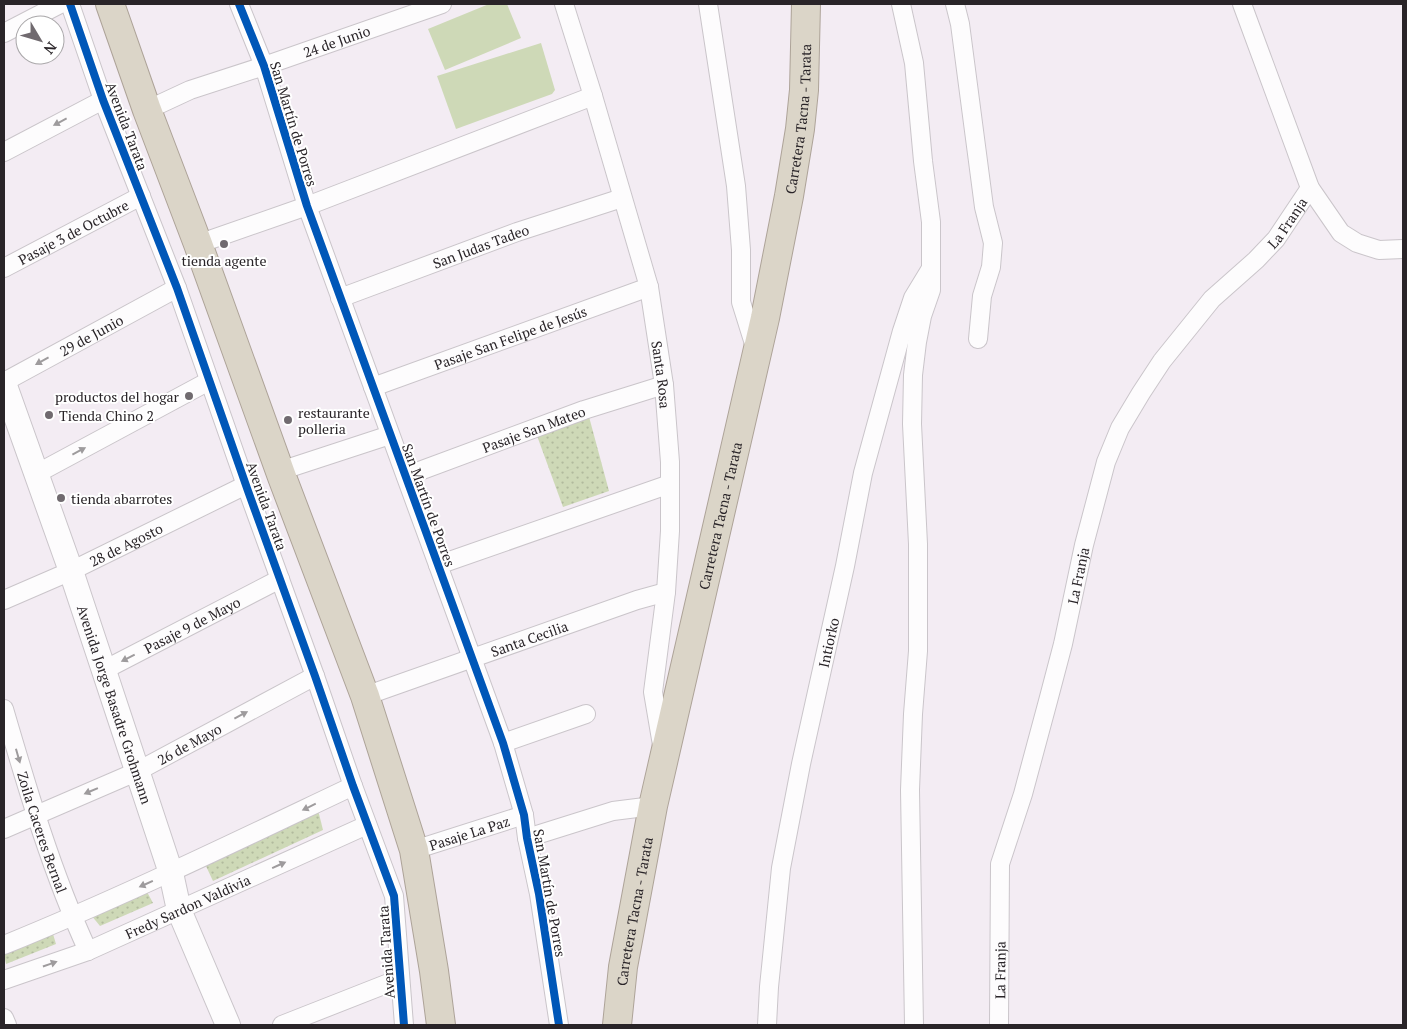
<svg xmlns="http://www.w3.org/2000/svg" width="1407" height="1029" font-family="'PT Serif',serif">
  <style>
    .grass { fill: url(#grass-dots) }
    .pitch { fill: #ced9b7 }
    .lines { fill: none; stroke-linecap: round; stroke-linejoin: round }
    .street-casing { stroke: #cac5ca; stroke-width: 20 }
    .secondary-casing { stroke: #cac5ca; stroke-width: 26 }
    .highway-casing { stroke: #ada398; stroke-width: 30 }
    .street { stroke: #fdfcfd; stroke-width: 18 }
    .secondary { stroke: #fdfcfd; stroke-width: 24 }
    .highway { stroke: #dbd5c8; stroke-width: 28 }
    .cycleway-casing { stroke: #fff; stroke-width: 11 }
    .cycleway { stroke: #0057b8; stroke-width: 8 }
    .oneway { fill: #9e9b9d }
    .poi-dot { fill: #706a6f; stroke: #fff; stroke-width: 2 }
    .labels { text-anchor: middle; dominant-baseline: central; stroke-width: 4; stroke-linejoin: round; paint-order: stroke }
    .street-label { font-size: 14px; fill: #292428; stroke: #fff }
    .poi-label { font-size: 14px; fill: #292428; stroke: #fff; text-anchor: start }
  </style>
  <defs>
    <pattern id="grass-dots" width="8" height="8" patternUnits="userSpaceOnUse" patternTransform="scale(1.25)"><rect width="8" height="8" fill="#ced9b7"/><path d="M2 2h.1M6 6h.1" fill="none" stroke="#b1ba9d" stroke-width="1.8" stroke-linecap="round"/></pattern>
  </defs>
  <rect width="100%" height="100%" fill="#f3ecf3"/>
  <g class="grass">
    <path d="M 588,413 L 609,491 L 563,507 L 536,433 Z"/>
    <path d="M 318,810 L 323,830 L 213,881 L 205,864 Z"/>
    <path d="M 146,890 L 153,903 L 100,926 L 91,915 Z"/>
    <path d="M 53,934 L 56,944 L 6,964 L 4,954 Z"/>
  </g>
  <g class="pitch">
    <path d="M 489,4 L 507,4 L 521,38 L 445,70 L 428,29 Z"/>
    <path d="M 541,43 L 555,90 L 552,94 L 456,129 L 437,76 Z"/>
  </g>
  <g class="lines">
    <g class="street-casing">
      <g id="street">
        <path d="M 70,4 L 103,100 L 177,288 L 248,491 L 315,676 L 353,786 L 394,896 L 404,1025"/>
        <path d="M 239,4 L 264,66 L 307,206 L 503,743 L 524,815 L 527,838 L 539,894 L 559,1025"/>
        <path id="s1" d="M 564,4 L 593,96 L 649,287 L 664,385 L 670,462 L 670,531 L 666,592 L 653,692 L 662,745"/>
        <path d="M 708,4 L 736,186 L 741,250 L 741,302 L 756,350"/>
        <path d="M 901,4 L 914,63 L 923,161 L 931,222 L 931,290 L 922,316 L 917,342 L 913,375 L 912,424 L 918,544 L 918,651 L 913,714 L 910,790 L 914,1025"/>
        <path d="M 955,4 L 960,24 L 984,207 L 993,243 L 991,267 L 982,296 L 978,339"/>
        <path d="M 1242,4 L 1310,188 L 1341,233 L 1357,243 L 1379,250 L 1403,249"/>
        <path d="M 4,33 L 60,4"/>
        <path id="s2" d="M 147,110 L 190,90 L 264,66 L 442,4"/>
        <path d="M 4,152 L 103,100"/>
        <path d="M 198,244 L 307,206 L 593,96"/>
        <path id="s3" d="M 4,268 L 141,196"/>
        <path id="s4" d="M 340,298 L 517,232 L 622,198"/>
        <path id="s5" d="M 4,382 L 177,288"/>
        <path id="s6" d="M 373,387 L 649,287"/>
        <path d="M 280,471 L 390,435"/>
        <path d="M 36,474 L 209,381"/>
        <path id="s7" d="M 406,476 L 584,410 L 664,385"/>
        <path d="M 438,565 L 670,484"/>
        <path id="s8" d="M 4,600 L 71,571 L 246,485"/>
        <path id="s9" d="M 104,670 L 280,579"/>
        <path id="s10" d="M 365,696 L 637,600 L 666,592"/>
        <path id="s11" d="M 4,709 C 28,791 52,873 88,951"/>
        <path d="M 503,743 L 586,714"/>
        <path id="s12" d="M 4,829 L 136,772 L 315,676"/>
        <path d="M 527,838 L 613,811 L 653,806"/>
        <path id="s13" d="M 414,850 L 524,815"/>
        <path d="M 4,945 C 122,897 237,841 353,786"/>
        <path id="s14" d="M 4,980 L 88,951 L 367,825"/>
        <path d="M 4,1018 L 7,1025"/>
        <path d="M 282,1025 L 399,979"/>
        <path id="s15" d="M 767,1025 L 769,987 L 781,868 L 801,764 L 845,566 L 863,473 L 902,331 L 913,298 L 930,270"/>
        <path id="s16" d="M 999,1025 L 1000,864 L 1023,794 L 1048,701 L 1063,644 L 1084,545 L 1106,462 L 1120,428 L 1141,393 L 1162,361 L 1212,299 L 1256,260 L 1276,239 L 1310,188"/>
      </g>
    </g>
    <g class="secondary-casing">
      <g id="secondary">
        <path id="s17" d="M 4,383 L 71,571 L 171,873 L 179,910 L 228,1025"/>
      </g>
    </g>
    <g class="highway-casing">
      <g id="highway">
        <path d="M 110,4 L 147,110 L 198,244 L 282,477 L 365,696 L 414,850 L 434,971 L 441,1025"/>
        <path id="s18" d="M 617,1025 L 623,967 L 653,806 L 765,318 L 789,196 L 800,129 L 804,90 L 806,4"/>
      </g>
    </g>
    <use href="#street" class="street"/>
    <use href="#secondary" class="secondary"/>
    <use href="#highway" class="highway"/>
    <g class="cycleway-casing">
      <g id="cycleway">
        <path d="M 70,4 L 103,100 L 177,288 L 248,491 L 315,676 L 353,786 L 394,896 L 404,1025"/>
        <path d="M 239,4 L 264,66 L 307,206 L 503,743 L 524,815 L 527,838 L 539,894 L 559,1025"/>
      </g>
    </g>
    <use href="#cycleway" class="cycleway"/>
  </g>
  <defs><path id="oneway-solid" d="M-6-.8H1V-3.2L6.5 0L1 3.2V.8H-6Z" transform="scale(1.25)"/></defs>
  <g class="oneway">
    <use href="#oneway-solid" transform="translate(60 122) rotate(152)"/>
    <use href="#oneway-solid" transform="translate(42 361) rotate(151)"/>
    <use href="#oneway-solid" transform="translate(79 451) rotate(-28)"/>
    <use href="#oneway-solid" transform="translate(128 658) rotate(153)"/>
    <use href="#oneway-solid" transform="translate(241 715) rotate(-28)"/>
    <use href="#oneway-solid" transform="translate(18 756) rotate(74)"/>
    <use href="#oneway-solid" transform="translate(91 791) rotate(157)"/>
    <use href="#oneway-solid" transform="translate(309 807) rotate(154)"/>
    <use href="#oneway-solid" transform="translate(279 865) rotate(-24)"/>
    <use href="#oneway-solid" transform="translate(146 884) rotate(156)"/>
    <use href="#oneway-solid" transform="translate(50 964) rotate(-19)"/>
  </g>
  <g class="poi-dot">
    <circle cx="224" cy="244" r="5"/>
    <circle cx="189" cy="396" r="5"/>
    <circle cx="49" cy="415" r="5"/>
    <circle cx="288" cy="420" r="5"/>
    <circle cx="61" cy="498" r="5"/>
  </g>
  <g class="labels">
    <g class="street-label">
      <text stroke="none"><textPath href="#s2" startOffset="202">24 de Junio</textPath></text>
      <text stroke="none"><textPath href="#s18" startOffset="925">Carretera Tacna - Tarata</textPath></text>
      <text transform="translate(294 124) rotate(73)">San Martín de Porres</text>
      <text transform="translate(127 126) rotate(69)">Avenida Tarata</text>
      <text stroke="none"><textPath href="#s16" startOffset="880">La Franja</textPath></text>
      <text stroke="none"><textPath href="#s3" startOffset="78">Pasaje 3 de Octubre</textPath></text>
      <text stroke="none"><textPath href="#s4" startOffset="150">San Judas Tadeo</textPath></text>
      <text stroke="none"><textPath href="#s5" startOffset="99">29 de Junio</textPath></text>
      <text stroke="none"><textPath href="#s6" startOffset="146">Pasaje San Felipe de Jesús</textPath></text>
      <text stroke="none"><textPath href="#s1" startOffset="384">Santa Rosa</textPath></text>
      <text stroke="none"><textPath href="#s7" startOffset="136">Pasaje San Mateo</textPath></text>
      <text transform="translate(429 505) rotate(70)">San Martín de Porres</text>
      <text transform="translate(267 506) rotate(70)">Avenida Tarata</text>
      <text stroke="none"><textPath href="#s18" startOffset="520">Carretera Tacna - Tarata</textPath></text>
      <text stroke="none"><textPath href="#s8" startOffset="134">28 de Agosto</textPath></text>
      <text stroke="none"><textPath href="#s16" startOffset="460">La Franja</textPath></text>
      <text stroke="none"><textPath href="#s9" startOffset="99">Pasaje 9 de Mayo</textPath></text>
      <text stroke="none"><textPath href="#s10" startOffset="174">Santa Cecilia</textPath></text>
      <text stroke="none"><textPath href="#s15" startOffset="388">Intiorko</textPath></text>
      <text stroke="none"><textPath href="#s17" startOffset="340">Avenida Jorge Basadre Grohmann</textPath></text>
      <text stroke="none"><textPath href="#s12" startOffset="204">26 de Mayo</textPath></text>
      <text stroke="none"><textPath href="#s11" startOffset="129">Zoila Caceres Bernal</textPath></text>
      <text stroke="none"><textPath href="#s13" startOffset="58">Pasaje La Paz</textPath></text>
      <text transform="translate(550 893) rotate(80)">San Martín de Porres</text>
      <text stroke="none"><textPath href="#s14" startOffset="198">Fredy Sardon Valdivia</textPath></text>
      <text stroke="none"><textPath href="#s18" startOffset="115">Carretera Tacna - Tarata</textPath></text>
      <text transform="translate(386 952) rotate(-94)">Avenida Tarata</text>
      <text stroke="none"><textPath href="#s16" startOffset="55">La Franja</textPath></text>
    </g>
    <g class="poi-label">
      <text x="224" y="260" text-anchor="middle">tienda agente</text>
      <text x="179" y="396" text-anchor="end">productos del hogar</text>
      <text x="298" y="412">restaurante<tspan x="298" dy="16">polleria</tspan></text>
      <text x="59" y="415">Tienda Chino 2</text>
      <text x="71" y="498">tienda abarrotes</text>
    </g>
  </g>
  <rect width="1407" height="1029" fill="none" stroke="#292428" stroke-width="10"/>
  <g transform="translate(40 40) rotate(128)"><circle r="24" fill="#ffffff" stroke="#a9a7a9"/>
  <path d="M0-4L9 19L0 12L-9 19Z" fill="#706a6f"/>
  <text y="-8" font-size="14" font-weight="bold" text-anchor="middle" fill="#292428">N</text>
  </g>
</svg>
